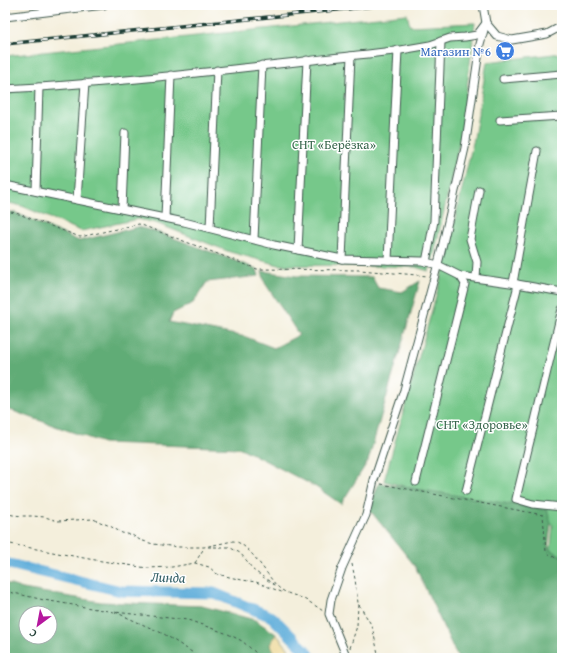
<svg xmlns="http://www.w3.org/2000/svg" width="567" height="663" font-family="'Gentium Book Plus',serif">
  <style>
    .green { fill: #76c88a; stroke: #4a825f }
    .forest { fill: #60ac76; stroke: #407455; fill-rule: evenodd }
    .sand { fill: #eeda9e; stroke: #868c69 }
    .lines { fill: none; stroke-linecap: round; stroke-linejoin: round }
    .river { stroke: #61aeda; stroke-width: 11 }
    .minor-casing { stroke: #3f584d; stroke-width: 9 }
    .path { stroke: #3f584d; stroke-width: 1; stroke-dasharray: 3 3; stroke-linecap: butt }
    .minor { stroke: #fff; stroke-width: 7 }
    .rail-casing { stroke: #1f3d34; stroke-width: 3.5 }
    .rail { stroke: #fff; stroke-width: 2; stroke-dasharray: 6; stroke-linecap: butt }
    .labels { text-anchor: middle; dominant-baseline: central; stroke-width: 3; stroke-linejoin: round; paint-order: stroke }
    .shop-label { font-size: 13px; fill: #366cbe; stroke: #fff; text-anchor: end }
    .park-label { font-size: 13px; fill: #39674e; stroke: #fff }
    .water-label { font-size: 14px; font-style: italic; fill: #335f66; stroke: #fff }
  </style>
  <rect width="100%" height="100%" fill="#fff"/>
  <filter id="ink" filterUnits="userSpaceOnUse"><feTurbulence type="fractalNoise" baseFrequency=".025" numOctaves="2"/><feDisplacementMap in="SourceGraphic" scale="8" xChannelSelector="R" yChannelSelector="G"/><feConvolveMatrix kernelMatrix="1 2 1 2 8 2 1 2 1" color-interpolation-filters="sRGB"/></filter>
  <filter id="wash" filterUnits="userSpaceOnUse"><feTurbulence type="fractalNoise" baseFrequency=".012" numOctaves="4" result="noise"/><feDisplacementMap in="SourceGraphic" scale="16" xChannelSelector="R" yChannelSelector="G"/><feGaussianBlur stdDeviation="0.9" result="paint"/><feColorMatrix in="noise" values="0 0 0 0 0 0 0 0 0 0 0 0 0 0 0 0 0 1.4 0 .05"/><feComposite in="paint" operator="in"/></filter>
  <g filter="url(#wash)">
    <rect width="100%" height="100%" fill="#f4efdc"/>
    <g class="green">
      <path d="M 407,14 L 410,26 L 475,23 L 461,135 L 434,255 L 429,271 L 415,267 L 372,266 L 279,265 L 230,252 L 156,223 L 138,219 L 81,231 L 22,206 L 5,202 L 5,56 Z"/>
      <path d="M 562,53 L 562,560 L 550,556 L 553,525 L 384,481 L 443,271 L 474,138 L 487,62 Z"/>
    </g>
    <g class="forest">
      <path d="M 5,211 L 16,213 L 79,241 L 138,227 L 160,233 L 257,269 L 259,276 L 207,282 L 193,303 L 173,313 L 169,322 L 246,337 L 274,348 L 299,335 L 265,283 L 262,271 L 296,276 L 372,277 L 378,288 L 402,292 L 420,281 L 368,461 L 341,504 L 316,487 L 241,448 L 103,443 L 13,411 L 5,409 Z"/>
      <path d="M 379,483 L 547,510 L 551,523 L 548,548 L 562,556 L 562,658 L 458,658 L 415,566 L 369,509 Z"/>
      <path d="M 5,583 L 23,589 L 101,602 L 202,606 L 255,620 L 276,634 L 270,645 L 279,658 L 5,658 ZM 26,613 L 50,613 L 50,637 L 26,637 Z"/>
    </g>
    <path class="sand" d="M 276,634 L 288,648 L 290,658 L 279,658 L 270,645 Z"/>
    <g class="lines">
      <path class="river" d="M 5,563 L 121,591 L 214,593 L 272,617 L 308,653 L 311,658"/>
    </g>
  </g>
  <g filter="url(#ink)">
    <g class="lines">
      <g class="minor-casing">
        <g id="minor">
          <path d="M 5,17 L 104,5"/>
          <path d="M 503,79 L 562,74"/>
          <path d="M 5,89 C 135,82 265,65 395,51 L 430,45 L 450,38 L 465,37 L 477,35 L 486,23 L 497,36 L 512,40 L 547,34 L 562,26"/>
          <path d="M 500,120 L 562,116"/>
          <path d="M 5,185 L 184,222 L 274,245 L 342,259 L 422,261 L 438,265 L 460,276 L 517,284 L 562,292"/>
          <path d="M 36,191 L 39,87"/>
          <path d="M 77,200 L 85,83"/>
          <path d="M 122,209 L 125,133"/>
          <path d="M 165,218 L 171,75"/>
          <path d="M 210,228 L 217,70"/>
          <path d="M 254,239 L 262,65"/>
          <path d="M 298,250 L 307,60"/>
          <path d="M 342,259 L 351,56"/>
          <path d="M 388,260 L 398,50"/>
          <path d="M 426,262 L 434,221 L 441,41"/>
          <path d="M 476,278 L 477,262 L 470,239 L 479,190"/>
          <path d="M 513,283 L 537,151"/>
          <path d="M 562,309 L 516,499 L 533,504 L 562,507"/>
          <path d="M 416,482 L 465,284 L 460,276"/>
          <path d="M 466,491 L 501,352 L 517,289 L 517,284"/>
          <path d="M 347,658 L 329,614 L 331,600 L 342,568 L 366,515 L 374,480 L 404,390 L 440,256 L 465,148 L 480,44 L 486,23 L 483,5"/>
        </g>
      </g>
      <g class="path">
        <path d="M 5,211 L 16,213 L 80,237 L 139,224 L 257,269 L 360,270 L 428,276"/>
        <path d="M 381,484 L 543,515 L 546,552 L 562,562"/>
        <path d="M 5,513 L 13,515 L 23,516 L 32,516 L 45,517 L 58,521 L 93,519 L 110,526 L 122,533 L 132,535 L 140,540 L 153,544 L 178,547 L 204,547 L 233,541 C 248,542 267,575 277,586 C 284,593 291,594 299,597 C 307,600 316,606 323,611"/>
        <path d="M 5,543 L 89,559 L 147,568 L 172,567 L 195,563 L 209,567 L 217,574 L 242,580 L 256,582 L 284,593"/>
        <path d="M 208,547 L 229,547 L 240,553 L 247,561 L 253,570 L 276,586"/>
        <path d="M 195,563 L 204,548"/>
        <path d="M 352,564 L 355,579 L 358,603 L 372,626 L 379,658"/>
        <path d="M 5,591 L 44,600 L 114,612 L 188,620 L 228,634 L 242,641 L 262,658"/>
        <path d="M 115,612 L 164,634 L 201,658"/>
        <path d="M 350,648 L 357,626 L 358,604"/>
      </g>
      <use href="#minor" class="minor"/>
      <g class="rail-casing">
        <path id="rail" d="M 5,44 L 385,5"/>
      </g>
      <use href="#rail" class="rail"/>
    </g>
  </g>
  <defs>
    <g id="supermarket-disc" transform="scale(1)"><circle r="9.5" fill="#3f7fe0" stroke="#fff"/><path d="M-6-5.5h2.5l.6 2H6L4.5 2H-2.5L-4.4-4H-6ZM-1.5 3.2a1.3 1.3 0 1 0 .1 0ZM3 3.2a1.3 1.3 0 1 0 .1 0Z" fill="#fff"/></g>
  </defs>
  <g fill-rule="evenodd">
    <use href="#supermarket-disc" x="505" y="51"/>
  </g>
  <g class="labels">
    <g class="shop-label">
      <text x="491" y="51">Магазин №6</text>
    </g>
    <g class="park-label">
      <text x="334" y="144">СНТ «Берёзка»</text>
      <text x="482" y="424">СНТ «Здоровье»</text>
    </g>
    <g class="water-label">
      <text transform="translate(168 577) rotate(2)">Линда</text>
    </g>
  </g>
  <rect width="567" height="663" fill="none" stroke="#fff" stroke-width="20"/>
  <g transform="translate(38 625) rotate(212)"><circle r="19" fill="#ffffff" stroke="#a5b1ae"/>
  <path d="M0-3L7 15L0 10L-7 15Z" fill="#b5179e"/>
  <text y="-6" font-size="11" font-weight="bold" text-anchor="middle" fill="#1f3d34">С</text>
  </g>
</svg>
